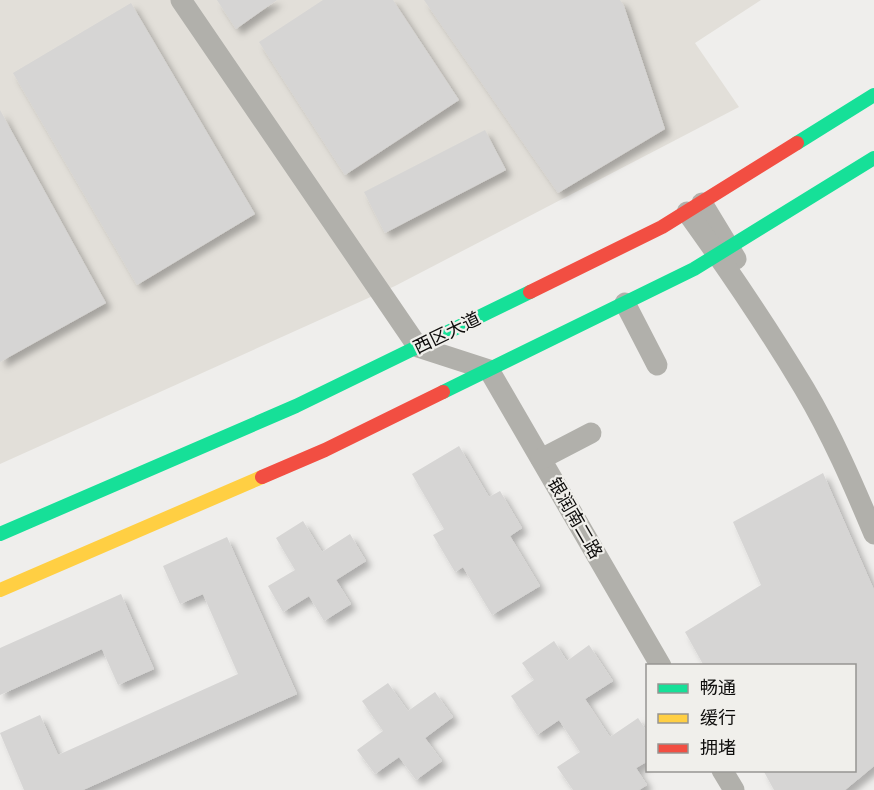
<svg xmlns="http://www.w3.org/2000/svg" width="874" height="790" font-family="'Varela Round','Noto Sans SC',sans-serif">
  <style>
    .built { fill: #e2dfd9 }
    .building { fill: #d6d5d4; filter: url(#shadow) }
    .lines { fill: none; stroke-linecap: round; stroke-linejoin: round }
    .street { stroke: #b1b0ab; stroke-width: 21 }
    .fast { stroke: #16e098; stroke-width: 14 }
    .slow { stroke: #ffcf43; stroke-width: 14 }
    .jam { stroke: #f24e42; stroke-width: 14 }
    .labels { text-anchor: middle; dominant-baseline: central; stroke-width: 4.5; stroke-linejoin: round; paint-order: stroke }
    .street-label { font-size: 18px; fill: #0e0d0c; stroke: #f0efeb }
  </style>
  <defs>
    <filter id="shadow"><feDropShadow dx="5.5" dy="5.5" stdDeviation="3" flood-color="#0004"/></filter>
  </defs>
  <rect width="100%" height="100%" fill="#efeeec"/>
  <path class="built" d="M 0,0 L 761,0 L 695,43 L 739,107 L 395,286 L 0,464 Z"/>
  <g class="building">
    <path d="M 217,0 L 277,0 L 236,29 Z"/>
    <path d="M 323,0 L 393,0 L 459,100 L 345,175 L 259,42 Z"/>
    <path d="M 424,0 L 620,0 L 624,6 L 665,129 L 558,193 Z"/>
    <path d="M 131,3 L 255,214 L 137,285 L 13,73 Z"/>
    <path d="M 0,110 L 106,303 L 0,362 Z"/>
    <path d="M 485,130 L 506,170 L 385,233 L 364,192 Z"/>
    <path d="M 459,446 L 489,497 L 500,491 L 522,528 L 510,536 L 540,586 L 492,615 L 463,567 L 455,572 L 433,535 L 444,529 L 412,474 Z"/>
    <path d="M 823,473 L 874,590 L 874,766 L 845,790 L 774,790 L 763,770 L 854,770 L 854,666 L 704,666 L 685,632 L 761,585 L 733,522 Z"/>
    <path d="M 303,521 L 322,552 L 350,534 L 366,561 L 336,580 L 351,604 L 324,621 L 309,596 L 283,612 L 268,586 L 295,570 L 276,538 Z"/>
    <path d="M 227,537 L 297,694 L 83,790 L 24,790 L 0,733 L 40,715 L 58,755 L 238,674 L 203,594 L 180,604 L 163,566 Z"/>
    <path d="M 121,594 L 154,669 L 118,685 L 102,649 L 0,695 L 0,648 Z"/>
    <path d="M 554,641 L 567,661 L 589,645 L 613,681 L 585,699 L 610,737 L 638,718 L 648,733 L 648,761 L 636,768 L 647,785 L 639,790 L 573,790 L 557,767 L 580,752 L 559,720 L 537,735 L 511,696 L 534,680 L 522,663 Z"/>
    <path d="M 388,683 L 408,711 L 435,692 L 453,717 L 425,738 L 442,761 L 416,780 L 399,757 L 375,774 L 357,750 L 383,731 L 362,701 Z"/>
  </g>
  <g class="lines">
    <g class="street">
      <path d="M 181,0 L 418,347 L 489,370 L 661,666"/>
      <path d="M 702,203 L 736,259"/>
      <path d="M 687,212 C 728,269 768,328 804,388 C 832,435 853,484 874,534"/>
      <path d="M 625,303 L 657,365"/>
      <path d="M 541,459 L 591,433"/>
      <path d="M 722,770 L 734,790"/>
    </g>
    <g class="fast">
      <path d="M 797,143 L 874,95"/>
      <path d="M 443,392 L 694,269 L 874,158"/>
      <path d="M 0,534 L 296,406 L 530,292"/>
    </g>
    <path class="slow" d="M 0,590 L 262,477"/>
    <g class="jam">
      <path d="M 530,292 L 662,227 L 797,143"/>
      <path d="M 262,477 L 325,450 L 443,392"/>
    </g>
  </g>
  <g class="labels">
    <g class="street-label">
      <text transform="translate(447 333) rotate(-26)">西区大道</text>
      <text transform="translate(575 518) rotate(60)">银润南二路</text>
    </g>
  </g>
  <rect x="646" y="664" width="210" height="108" fill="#f0efeb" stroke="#969592" stroke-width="1.5"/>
  <rect x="658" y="684" width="30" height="9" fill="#16e098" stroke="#969592" stroke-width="1.5"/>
  <text x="700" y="694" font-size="18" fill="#0e0d0c">畅通</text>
  <rect x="658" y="714" width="30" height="9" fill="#ffcf43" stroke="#969592" stroke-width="1.5"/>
  <text x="700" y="724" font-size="18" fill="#0e0d0c">缓行</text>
  <rect x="658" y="744" width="30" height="9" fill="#f24e42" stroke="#969592" stroke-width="1.5"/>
  <text x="700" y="754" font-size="18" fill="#0e0d0c">拥堵</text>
</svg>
